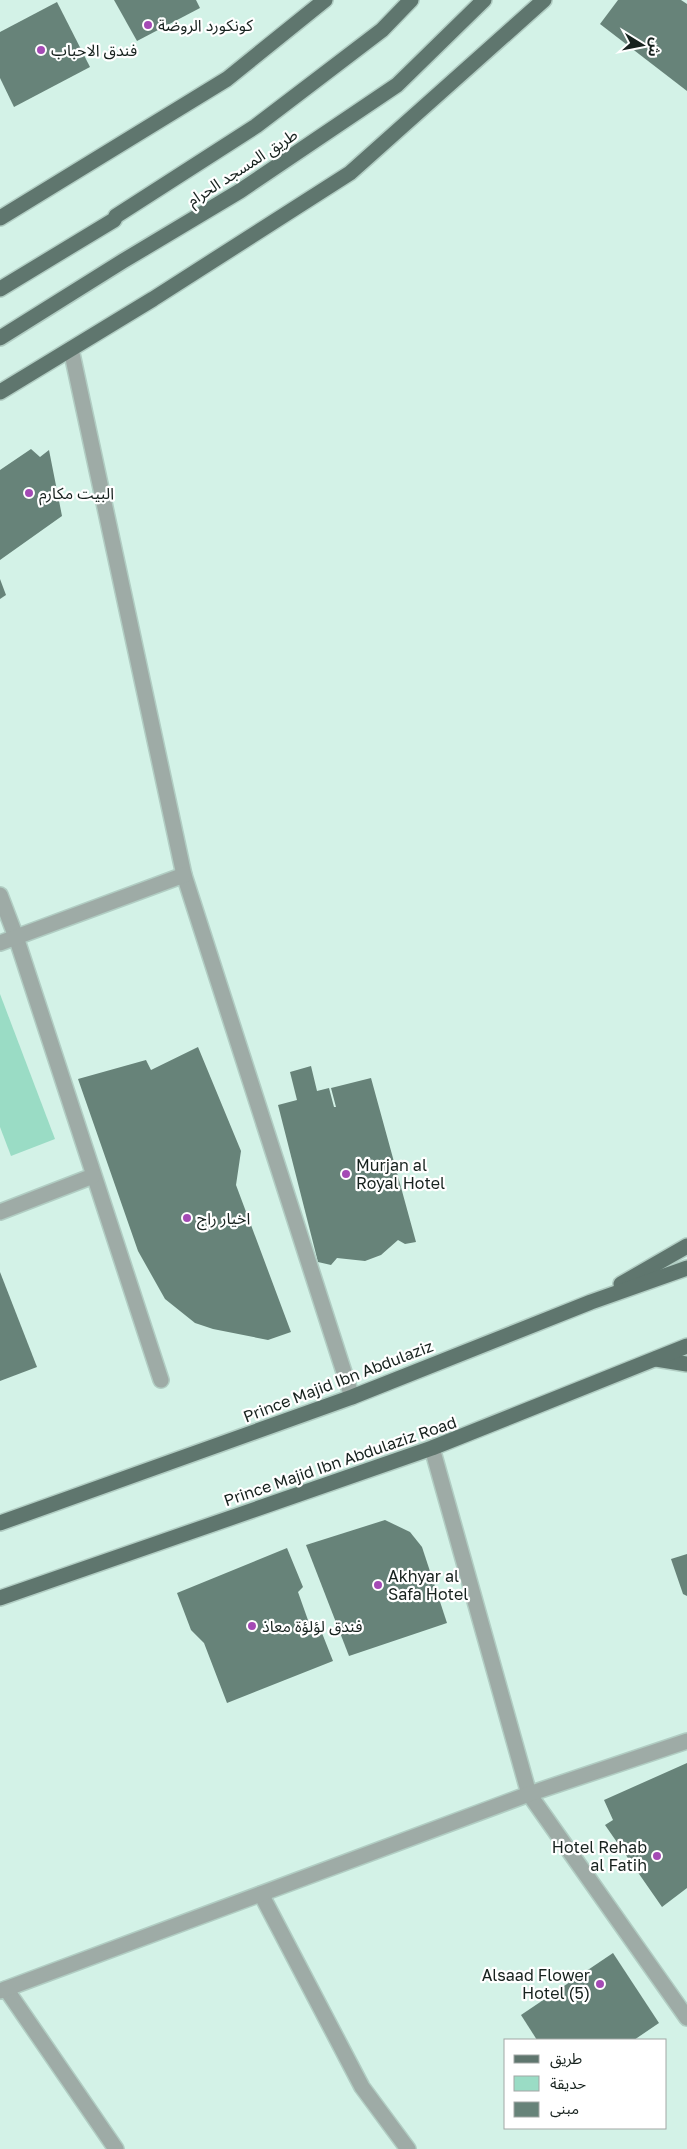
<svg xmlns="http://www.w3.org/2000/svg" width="687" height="2149" font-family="'Golos Text','Noto Sans Arabic',sans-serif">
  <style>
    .green { fill: #9adcc5 }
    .building { fill: #678379 }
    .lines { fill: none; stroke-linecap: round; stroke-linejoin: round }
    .minor-casing { stroke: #b1cdc3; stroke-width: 18 }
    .primary-casing { stroke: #b1cdc3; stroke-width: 18 }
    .minor { stroke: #9eaba6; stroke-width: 15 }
    .primary { stroke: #5f766e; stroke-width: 15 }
    .poi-dot { fill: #a44ab5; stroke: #fff; stroke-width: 2 }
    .labels { text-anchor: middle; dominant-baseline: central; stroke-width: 4.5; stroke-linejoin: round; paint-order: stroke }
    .poi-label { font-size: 16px; fill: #17221e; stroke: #fff; text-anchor: start }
    .street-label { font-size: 16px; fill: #17221e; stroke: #fff }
  </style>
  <rect width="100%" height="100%" fill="#d3f2e7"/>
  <path class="green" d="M 0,994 L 55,1139 L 11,1156 L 0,1127 Z"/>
  <g class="building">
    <path d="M 114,0 L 196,0 L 200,8 L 137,41 Z"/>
    <path d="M 618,0 L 681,0 L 687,4 L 687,91 L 600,24 Z"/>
    <path d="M 57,2 L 90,67 L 14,107 L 0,78 L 0,32 Z"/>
    <path d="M 31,449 L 40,457 L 49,450 L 62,516 L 0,560 L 0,470 Z"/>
    <path d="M 0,579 L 6,595 L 0,599 Z"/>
    <path d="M 198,1047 L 241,1151 L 236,1185 L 291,1332 L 268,1340 L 213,1329 L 195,1323 L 165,1299 L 138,1251 L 78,1079 L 146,1060 L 151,1070 Z"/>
    <path d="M 311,1066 L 317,1091 L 329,1088 L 334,1107 L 336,1107 L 331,1088 L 371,1078 L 416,1242 L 405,1244 L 398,1240 L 381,1255 L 365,1261 L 337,1258 L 331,1265 L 318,1262 L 278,1105 L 297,1100 L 290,1072 Z"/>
    <path d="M 0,1272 L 37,1367 L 0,1381 Z"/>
    <path d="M 385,1520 L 410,1532 L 422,1547 L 447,1623 L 349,1656 L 306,1545 Z"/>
    <path d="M 287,1548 L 303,1587 L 298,1592 L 309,1623 L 320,1628 L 333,1661 L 227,1703 L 204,1643 L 191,1630 L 177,1593 Z"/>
    <path d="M 687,1554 L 687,1596 L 683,1594 L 671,1559 Z"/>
    <path d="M 687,1763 L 687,1888 L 662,1907 L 605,1825 L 613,1820 L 604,1800 Z"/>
    <path d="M 613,1953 L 659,2023 L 634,2040 L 537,2040 L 521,2015 Z"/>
  </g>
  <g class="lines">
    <g class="minor-casing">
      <g id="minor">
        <path d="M 71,349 L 184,875 L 352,1397"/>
        <path d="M 0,895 L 16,937 L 161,1380"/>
        <path d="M 0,943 L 184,875"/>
        <path d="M 0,1212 L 93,1176"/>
        <path d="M 432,1448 L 529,1794 L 687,2018"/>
        <path d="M 261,1894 L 362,2087 L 408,2149"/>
        <path d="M 6,1989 L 116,2149"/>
        <path d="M 0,1991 L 529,1794 L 687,1741"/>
      </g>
    </g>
    <g class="primary-casing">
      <g id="primary">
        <path d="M 0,218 L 227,79 L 325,0"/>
        <path d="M 0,289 L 114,220 L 116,216 L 256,126 L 382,30 L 411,0"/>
        <path d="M 0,338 L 123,261 L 240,191 L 397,85 L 484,0"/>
        <path d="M 0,392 L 153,299 L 350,173 L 544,0"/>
        <path d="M 621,1284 L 687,1246"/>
        <path d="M 656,1359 L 687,1364"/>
        <path d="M 0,1523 L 352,1397 L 591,1302 L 687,1268"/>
        <path d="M 0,1598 L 432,1448 L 687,1346"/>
      </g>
    </g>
    <use href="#minor" class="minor"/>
    <use href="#primary" class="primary"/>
  </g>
  <g class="poi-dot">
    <circle cx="148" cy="25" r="5"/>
    <circle cx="41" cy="50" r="5"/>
    <circle cx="29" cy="493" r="5"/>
    <circle cx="346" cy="1174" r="5"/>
    <circle cx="187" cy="1218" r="5"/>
    <circle cx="378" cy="1585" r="5"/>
    <circle cx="252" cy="1626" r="5"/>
    <circle cx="657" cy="1856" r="5"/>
    <circle cx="600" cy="1984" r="5"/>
  </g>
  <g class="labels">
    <g class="poi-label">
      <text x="158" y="25">كونكورد الروضة</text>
      <text x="51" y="50">فندق الاحباب</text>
      <text x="39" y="493">البيت مكارم</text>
      <text x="356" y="1165">Murjan al<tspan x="356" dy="18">Royal Hotel</tspan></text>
      <text x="197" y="1218">اخيار راج</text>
      <text x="388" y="1576">Akhyar al<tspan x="388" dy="18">Safa Hotel</tspan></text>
      <text x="262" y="1626">فندق لؤلؤة معاذ</text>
      <text x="647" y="1847" text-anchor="end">Hotel Rehab<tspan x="647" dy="18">al Fatih</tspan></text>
      <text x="590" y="1975" text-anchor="end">Alsaad Flower<tspan x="590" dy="18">Hotel (5)</tspan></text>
    </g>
    <g class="street-label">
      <text transform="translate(242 167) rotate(-33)">طريق المسجد الحرام</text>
      <text transform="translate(338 1381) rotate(-21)">Prince Majid Ibn Abdulaziz</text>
      <text transform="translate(340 1461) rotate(-19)">Prince Majid Ibn Abdulaziz Road</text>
    </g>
  </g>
  <rect x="504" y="2039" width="162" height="90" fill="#ffffff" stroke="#a2a7a5"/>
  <rect x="514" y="2055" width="25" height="8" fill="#5f766e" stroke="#a2a7a5"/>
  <text x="550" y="2064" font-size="15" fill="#17221e">طريق</text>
  <rect x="514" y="2076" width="25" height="15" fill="#9adcc5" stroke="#a2a7a5"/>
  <text x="550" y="2089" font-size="15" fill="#17221e">حديقة</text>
  <rect x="514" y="2102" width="25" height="15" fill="#678379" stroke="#a2a7a5"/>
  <text x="550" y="2114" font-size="15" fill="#17221e">مبنى</text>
  <g transform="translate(642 45) rotate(100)" stroke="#ffffff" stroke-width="4" paint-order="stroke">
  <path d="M0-4L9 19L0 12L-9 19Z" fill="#17221e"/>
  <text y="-8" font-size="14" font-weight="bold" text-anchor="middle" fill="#17221e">ش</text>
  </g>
</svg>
